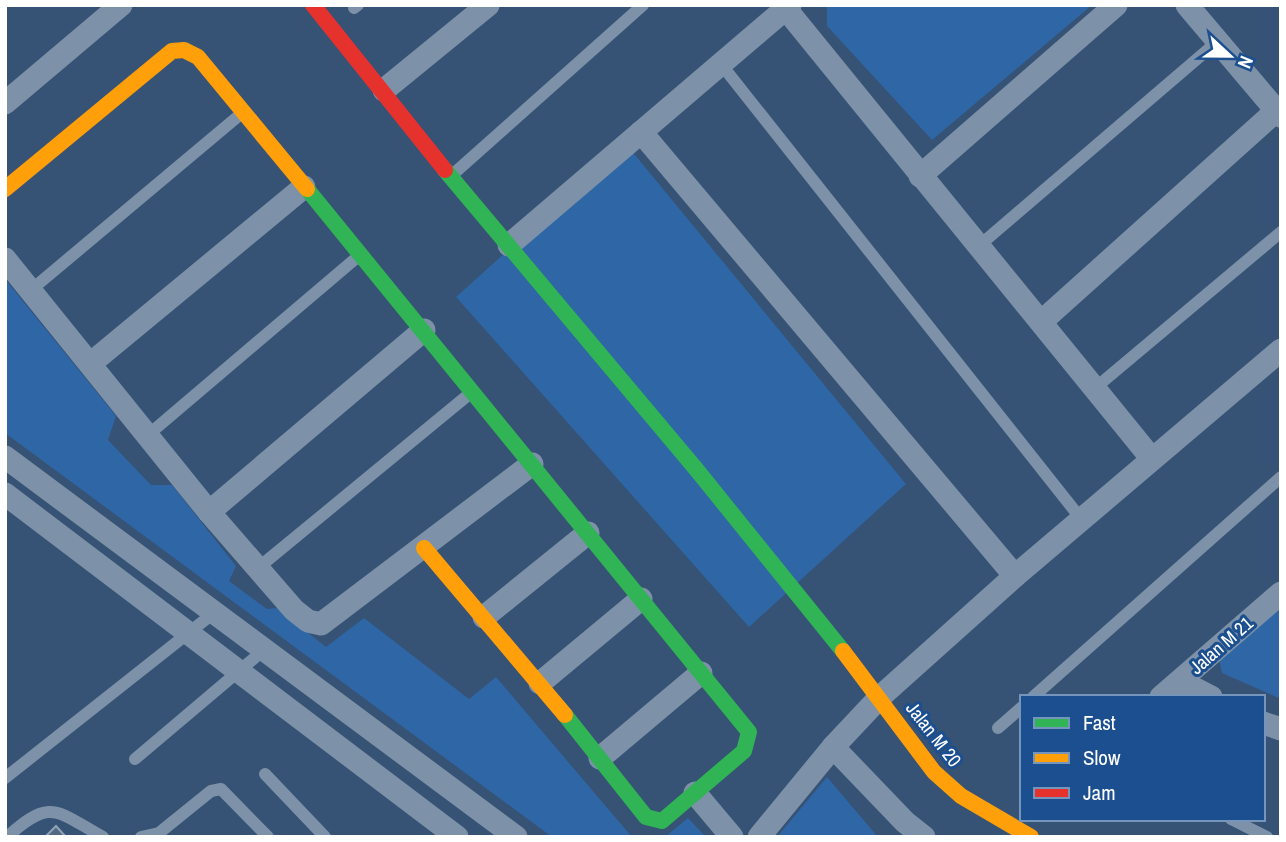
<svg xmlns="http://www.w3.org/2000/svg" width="1286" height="842" font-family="'Archivo Narrow',sans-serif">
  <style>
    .green { fill: #2f66a5 }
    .building { fill: #526984; stroke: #92a2b6; stroke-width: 2 }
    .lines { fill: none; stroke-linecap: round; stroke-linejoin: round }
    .lane { stroke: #7d92a8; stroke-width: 12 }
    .street { stroke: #7d92a8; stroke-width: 23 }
    .fast { stroke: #30b455; stroke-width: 16 }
    .slow { stroke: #ff9f0a; stroke-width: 16 }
    .jam { stroke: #e5322d; stroke-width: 16 }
    .labels { text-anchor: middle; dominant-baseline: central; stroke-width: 6; stroke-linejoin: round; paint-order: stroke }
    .street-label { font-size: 19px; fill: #fff; stroke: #1b4f8f }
  </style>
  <rect width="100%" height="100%" fill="#365274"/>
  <g class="green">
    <path d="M 827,5 L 1092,5 L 932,140 L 827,26 Z"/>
    <path d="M 626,144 L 906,484 L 749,627 L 456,297 Z"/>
    <path d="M 5,279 L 116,416 L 108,440 L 151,485 L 172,485 L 236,566 L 229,581 L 267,609 L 277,608 L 326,647 L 364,618 L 469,699 L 496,677 L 632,837 L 552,837 L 5,433 Z"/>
    <path d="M 1281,601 L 1281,699 L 1222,673 L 1218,655 Z"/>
    <path d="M 827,777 L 878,837 L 777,837 Z"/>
    <path d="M 688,818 L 706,837 L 665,837 Z"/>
  </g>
  <path class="building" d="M 56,826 L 66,837 L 45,837 Z"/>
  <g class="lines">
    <g class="lane">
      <path d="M 354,8 L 358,5"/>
      <path d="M 721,64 L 1082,520"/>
      <path d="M 451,176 L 643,5"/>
      <path d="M 980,245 L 1218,41"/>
      <path d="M 31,290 L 242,113"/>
      <path d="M 1094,389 L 1281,232"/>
      <path d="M 148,435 L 361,254"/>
      <path d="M 258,568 L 473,391"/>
      <path d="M 1033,697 L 1281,477"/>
      <path d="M 998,728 L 1022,707"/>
      <path d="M 135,759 L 265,649"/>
      <path d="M 265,774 L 325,837"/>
      <path d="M 5,778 L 215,612"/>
      <path d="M 1231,819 L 1267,837"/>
      <path d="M 7,837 C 51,797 56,811 103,837"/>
      <path d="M 141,837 L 159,833 L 211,791 L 221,789 L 268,837"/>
    </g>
    <g class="street">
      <path d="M 1187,5 L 1281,116"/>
      <path d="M 786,9 L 1152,459"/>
      <path d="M 384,90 L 488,5"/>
      <path d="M 5,103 L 121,5"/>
      <path d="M 641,132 L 1015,576"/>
      <path d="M 920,176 L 1116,5"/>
      <path d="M 509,245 L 790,5"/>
      <path d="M 5,259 L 209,512 L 294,610 L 308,621 L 321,624 L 532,464"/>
      <path d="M 1041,322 L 1276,111"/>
      <path d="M 90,364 L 304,187"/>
      <path d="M 5,457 L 516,837"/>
      <path d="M 5,494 L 457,837"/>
      <path d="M 209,512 L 424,330"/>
      <path d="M 484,617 L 588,533"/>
      <path d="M 1180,681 L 1211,697"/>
      <path d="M 540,683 L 641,599"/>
      <path d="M 1161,697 L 1281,593"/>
      <path d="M 1263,723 L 1281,729"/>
      <path d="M 833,747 L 905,822 L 924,837"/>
      <path d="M 600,758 L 701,673"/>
      <path d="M 695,793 L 732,837"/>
      <path d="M 759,837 L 833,747 L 880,697 L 1015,576 L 1281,350"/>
    </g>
    <g class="fast">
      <path d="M 445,170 L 696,469 L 843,651"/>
      <path d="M 307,189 L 749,732 L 744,751 L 662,821 L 646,817 L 565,715"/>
    </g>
    <g class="slow">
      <path d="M 5,189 L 172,51 L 184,50 L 198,57 L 307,189"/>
      <path d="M 424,548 L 565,715"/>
      <path d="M 843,651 L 934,772 L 961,796 L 1031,837"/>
    </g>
    <path class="jam" d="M 313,5 L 445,170"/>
  </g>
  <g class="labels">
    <g class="street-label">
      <text transform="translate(1221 645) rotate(-41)">Jalan M 21</text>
      <text transform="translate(934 734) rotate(52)">Jalan M 20</text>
    </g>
  </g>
  <rect width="1286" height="842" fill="none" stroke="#ffffff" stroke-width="14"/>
  <rect x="1020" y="695" width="245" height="126" fill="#1b4f8f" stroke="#7695bc" stroke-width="2"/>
  <rect x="1034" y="718" width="35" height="10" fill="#30b455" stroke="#7695bc" stroke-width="2"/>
  <text x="1083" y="730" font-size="21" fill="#ffffff">Fast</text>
  <rect x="1034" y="753" width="35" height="10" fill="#ff9f0a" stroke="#7695bc" stroke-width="2"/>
  <text x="1083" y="765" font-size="21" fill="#ffffff">Slow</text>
  <rect x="1034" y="788" width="35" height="10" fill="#e5322d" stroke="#7695bc" stroke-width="2"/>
  <text x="1083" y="800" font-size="21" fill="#ffffff">Jam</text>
  <g transform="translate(1230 56) rotate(112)" stroke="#1b4f8f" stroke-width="5" paint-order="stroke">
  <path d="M0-5L12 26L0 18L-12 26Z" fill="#ffffff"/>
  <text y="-10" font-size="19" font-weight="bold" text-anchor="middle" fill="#ffffff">N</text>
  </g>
</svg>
